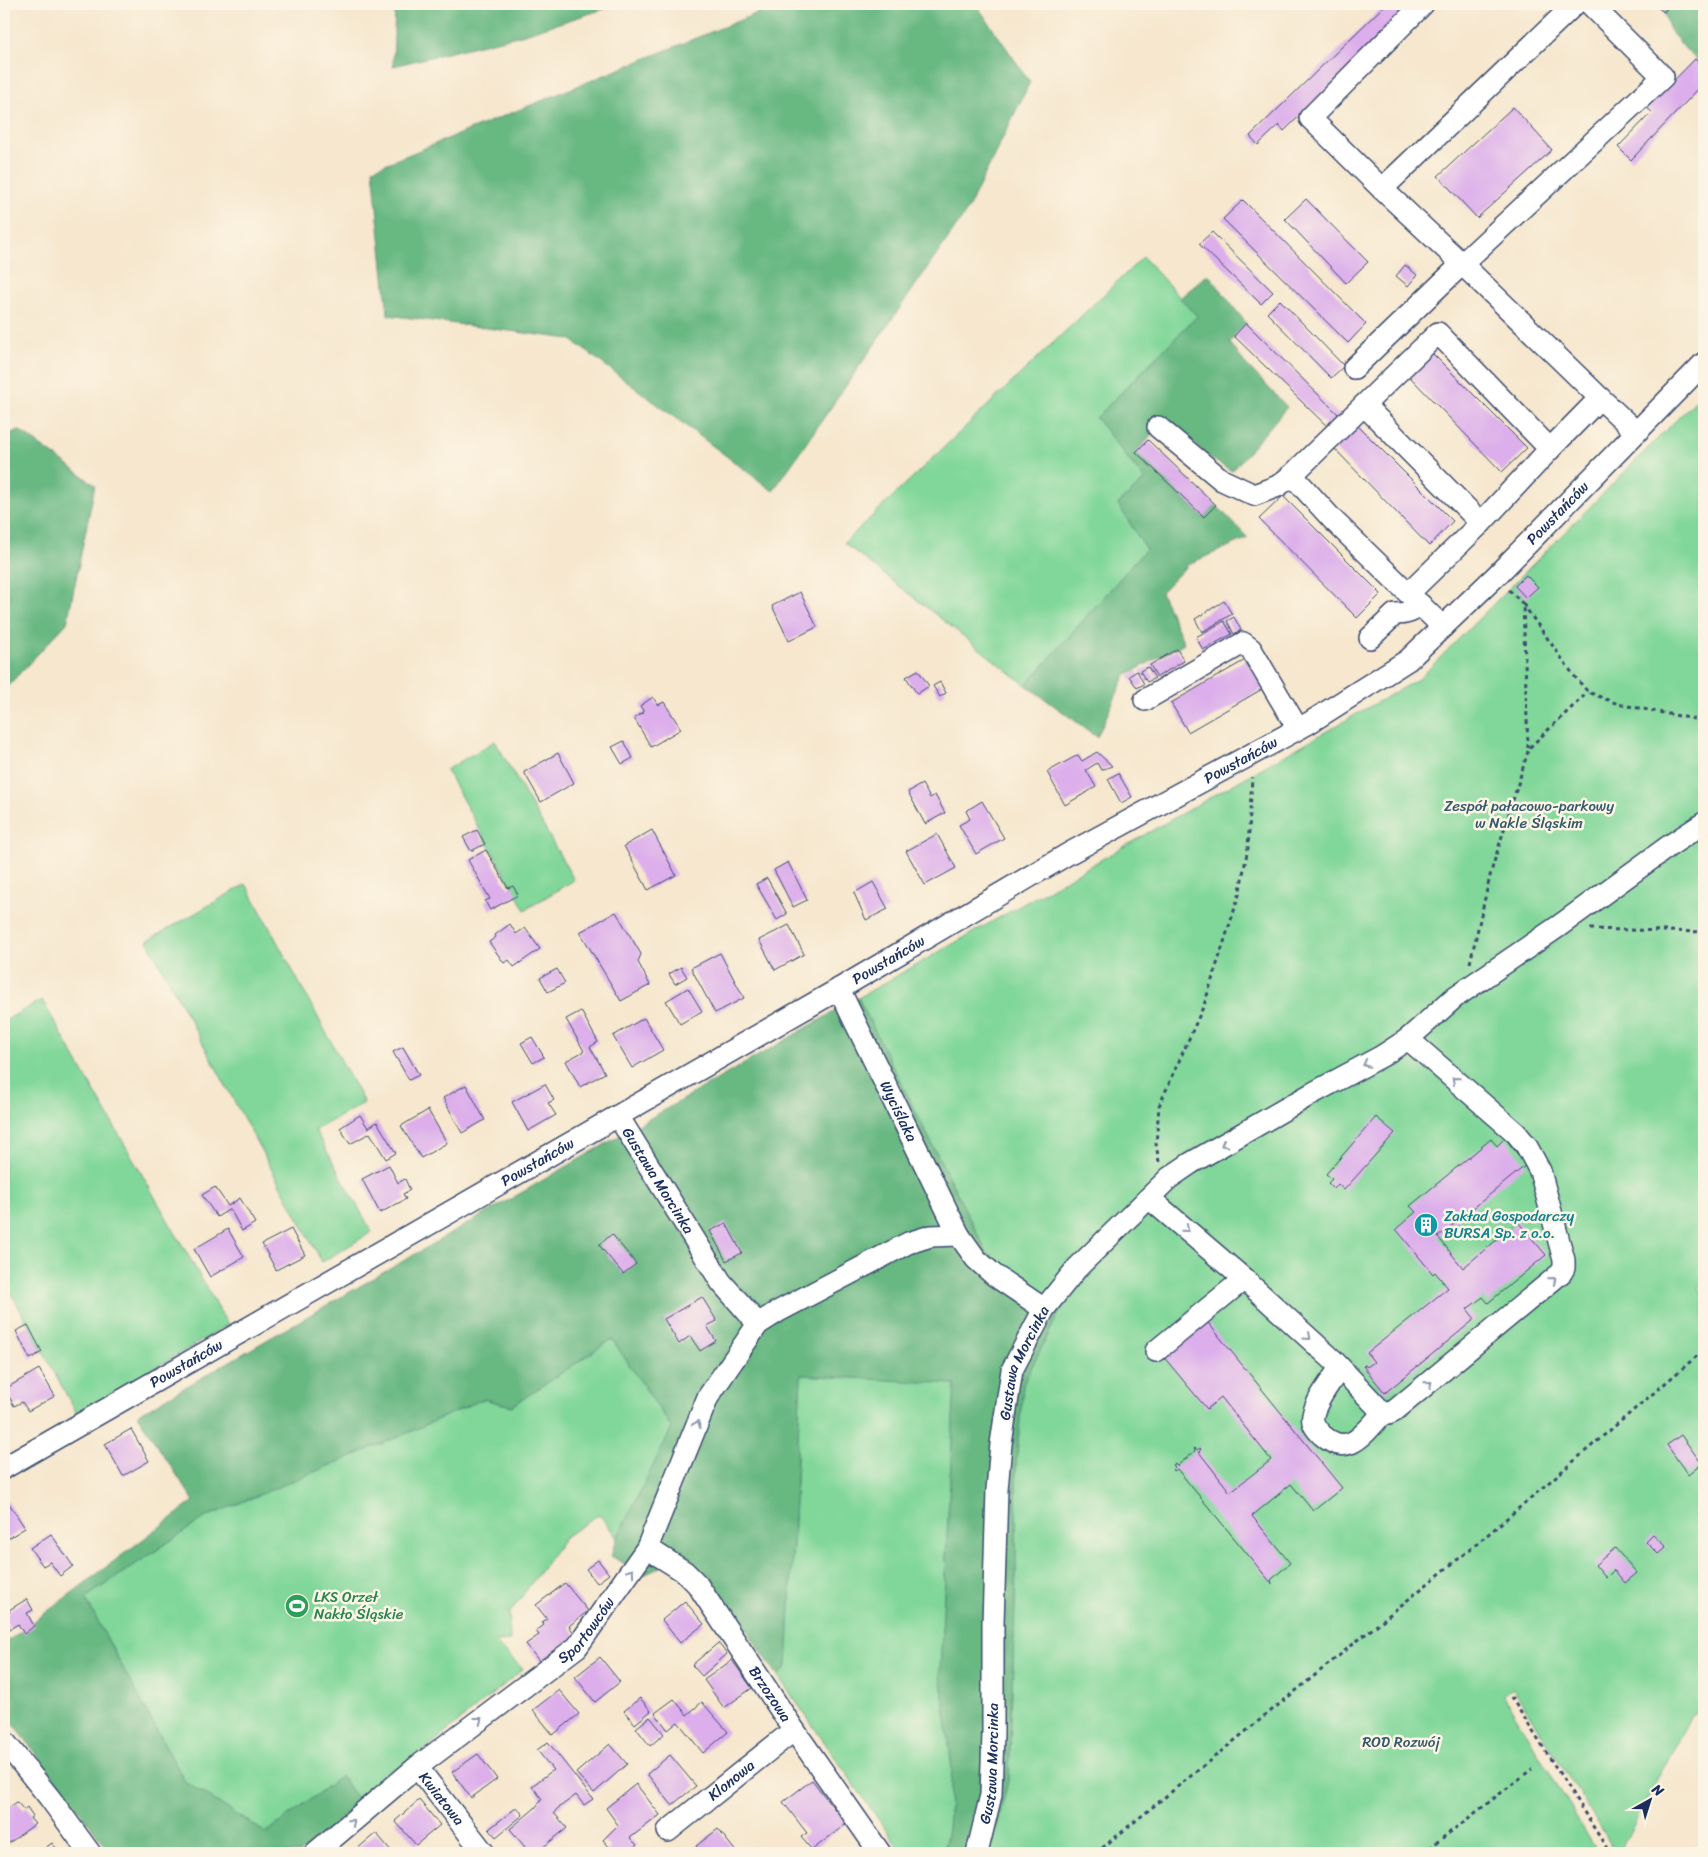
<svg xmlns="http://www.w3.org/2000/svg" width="1708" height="1857" font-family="Sriracha,sans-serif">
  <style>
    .green { fill: #81d79a; stroke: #4e837c }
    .forest { fill: #68b882; stroke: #427470 }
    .building { fill: #dcaeeb }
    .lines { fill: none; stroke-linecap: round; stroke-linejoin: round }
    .minor-casing { stroke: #3c4b6f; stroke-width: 24 }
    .path { stroke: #3c4b6f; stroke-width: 3; stroke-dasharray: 4 4; stroke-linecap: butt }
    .minor { stroke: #fff; stroke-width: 21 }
    .oneway { stroke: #8d97ae }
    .labels { text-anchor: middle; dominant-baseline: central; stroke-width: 5; stroke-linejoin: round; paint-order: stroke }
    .street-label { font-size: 15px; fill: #1b2f5e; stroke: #fcf5e5 }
    .park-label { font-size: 15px; fill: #34596d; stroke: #fcf5e5 }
    .culture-label { font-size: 15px; fill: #0d838f; stroke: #fcf5e5; text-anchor: start }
    .leisure-label { font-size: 15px; fill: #27864d; stroke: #fcf5e5; text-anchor: start }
  </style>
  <rect width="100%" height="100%" fill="#fcf5e5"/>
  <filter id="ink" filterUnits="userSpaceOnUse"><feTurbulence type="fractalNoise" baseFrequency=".02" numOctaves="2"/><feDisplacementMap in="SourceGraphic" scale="10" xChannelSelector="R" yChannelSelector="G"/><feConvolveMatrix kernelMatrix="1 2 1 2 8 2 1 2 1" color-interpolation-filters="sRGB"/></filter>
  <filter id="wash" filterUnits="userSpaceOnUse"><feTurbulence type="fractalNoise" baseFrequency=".0096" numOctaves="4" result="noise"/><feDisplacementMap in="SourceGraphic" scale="20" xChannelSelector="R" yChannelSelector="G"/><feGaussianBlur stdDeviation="1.12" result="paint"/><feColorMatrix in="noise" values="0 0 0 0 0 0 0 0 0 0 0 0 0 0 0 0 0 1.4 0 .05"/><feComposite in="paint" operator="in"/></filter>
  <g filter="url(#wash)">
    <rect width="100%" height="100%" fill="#f6e7ce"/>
    <g class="green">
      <path d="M 1143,257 L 1197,316 L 1096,418 L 1145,480 L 1118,504 L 1146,549 L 1026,685 L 844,543 Z"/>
      <path d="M 1704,392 L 1704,1283 L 1698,1288 L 1704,1297 L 1704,1710 L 1690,1717 L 1619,1853 L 1616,1853 L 1513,1688 L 1503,1695 L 1598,1853 L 988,1853 L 994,1839 L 1009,1776 L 1016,1573 L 1016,1465 L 1023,1384 L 1062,1307 L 987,1253 L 858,998 L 1420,678 Z"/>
      <path d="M 495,741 L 574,880 L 525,910 L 446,770 Z"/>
      <path d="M 246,884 L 364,1103 L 315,1130 L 372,1232 L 322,1262 L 147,941 Z"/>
      <path d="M 42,1000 L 228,1325 L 77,1414 L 4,1280 L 4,1021 Z"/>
      <path d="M 612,1339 L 672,1428 L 617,1538 L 599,1514 L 565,1537 L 509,1614 L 510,1641 L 495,1642 L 523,1669 L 360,1803 L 341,1776 L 266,1833 L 185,1782 L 85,1598 L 206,1517 L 412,1431 L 483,1399 L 512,1406 Z"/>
      <path d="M 801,1375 L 955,1383 L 940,1672 L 952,1769 L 948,1830 L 943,1853 L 902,1853 L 778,1676 L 787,1666 Z"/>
    </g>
    <g class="forest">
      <path d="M 395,4 L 620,4 L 521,35 L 393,66 Z"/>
      <path d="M 780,4 L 976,4 L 1030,82 L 967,211 L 773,491 L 570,339 L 388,315 L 373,169 Z"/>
      <path d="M 1670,4 L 1704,4 L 1704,66 L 1688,52 L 1670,31 L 1664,12 Z"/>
      <path d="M 1208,274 L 1246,323 L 1230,343 L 1244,362 L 1287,407 L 1232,471 L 1213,460 L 1165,418 L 1137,452 L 1204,517 L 1216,505 L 1248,538 L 1189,564 L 1161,592 L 1184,643 L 1125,676 L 1097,737 L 1026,685 L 1146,549 L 1118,504 L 1145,480 L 1096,418 L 1197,316 L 1180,298 Z"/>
      <path d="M 19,430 L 95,485 L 67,623 L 4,690 L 4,436 Z"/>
      <path d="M 858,998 L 987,1253 L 1062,1307 L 1023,1384 L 1016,1465 L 1016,1573 L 1009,1776 L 994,1840 L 988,1853 L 943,1853 L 948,1830 L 952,1769 L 940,1672 L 955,1384 L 801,1375 L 787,1666 L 778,1676 L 708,1574 L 678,1558 L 644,1575 L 611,1556 L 617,1538 L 672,1428 L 612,1339 L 512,1406 L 483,1399 L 412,1431 L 206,1517 L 85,1598 L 185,1782 L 266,1833 L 341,1776 L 360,1803 L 301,1853 L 111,1853 L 4,1711 L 4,1644 L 194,1501 L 137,1415 Z"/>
    </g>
    <g id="blocks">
      <g class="building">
        <path d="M 1386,4 L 1416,4 L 1284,131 L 1279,125 L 1258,145 L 1250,136 Z"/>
        <path d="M 1653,4 L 1670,4 L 1664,12 Z"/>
        <path d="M 1695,59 L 1704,68 L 1704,83 L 1631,160 L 1618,147 L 1652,112 L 1647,108 Z"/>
        <path d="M 1513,107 L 1552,150 L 1477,218 L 1438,176 Z"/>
        <path d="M 1306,199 L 1368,262 L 1346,283 L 1285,219 Z"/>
        <path d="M 1243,200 L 1366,324 L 1348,343 L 1223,219 Z"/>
        <path d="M 1212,232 L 1273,292 L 1261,304 L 1199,244 Z"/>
        <path d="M 1405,265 L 1417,275 L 1408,286 L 1396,276 Z"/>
        <path d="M 1280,300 L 1344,366 L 1331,378 L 1267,313 Z"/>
        <path d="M 1246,323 L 1344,420 L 1333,432 L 1234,336 Z"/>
        <path d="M 1430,351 L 1527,448 L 1502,472 L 1407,374 Z"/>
        <path d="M 1355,423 L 1453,521 L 1429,546 L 1332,446 Z"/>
        <path d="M 1148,440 L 1216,505 L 1204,517 L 1136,452 Z"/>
        <path d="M 1283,496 L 1381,594 L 1357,618 L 1259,519 Z"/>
        <path d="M 1526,575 L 1538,587 L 1526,598 L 1515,586 Z"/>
        <path d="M 800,592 L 817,627 L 789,641 L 772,606 Z"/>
        <path d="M 1224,601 L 1232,614 L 1202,632 L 1195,619 Z"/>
        <path d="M 1234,617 L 1241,630 L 1234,634 L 1227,621 Z"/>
        <path d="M 1224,621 L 1232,634 L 1203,650 L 1196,637 Z"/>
        <path d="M 1177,649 L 1184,661 L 1157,677 L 1150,665 Z"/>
        <path d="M 1247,659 L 1264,688 L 1188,732 L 1171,703 Z"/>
        <path d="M 1148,667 L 1155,678 L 1147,682 L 1140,671 Z"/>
        <path d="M 918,670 L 929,686 L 917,694 L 906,677 Z"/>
        <path d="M 1137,671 L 1144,684 L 1137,688 L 1129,676 Z"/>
        <path d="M 940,682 L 946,693 L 940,697 L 933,686 Z"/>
        <path d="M 653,697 L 658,705 L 664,702 L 681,729 L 651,747 L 634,718 L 644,712 L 640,706 Z"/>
        <path d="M 624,741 L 633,758 L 622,764 L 612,747 Z"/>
        <path d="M 1097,752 L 1112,766 L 1101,770 L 1097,763 L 1086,770 L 1096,787 L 1065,805 L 1047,772 L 1078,755 L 1082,761 Z"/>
        <path d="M 558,753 L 574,783 L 541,802 L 524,772 Z"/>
        <path d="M 1118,773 L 1132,797 L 1121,803 L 1108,779 Z"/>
        <path d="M 922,784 L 930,798 L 935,795 L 945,813 L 925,824 L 908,792 Z"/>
        <path d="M 982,801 L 1004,838 L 976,854 L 959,825 L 970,819 L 966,811 Z"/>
        <path d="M 477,830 L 485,844 L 471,851 L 463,837 Z"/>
        <path d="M 652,830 L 676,875 L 648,890 L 624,846 Z"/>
        <path d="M 937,834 L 956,868 L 925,885 L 906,851 Z"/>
        <path d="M 486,850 L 508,888 L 513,886 L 518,895 L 490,910 L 485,901 L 490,899 L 468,860 Z"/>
        <path d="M 788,862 L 807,900 L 793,907 L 774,870 Z"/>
        <path d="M 767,878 L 787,914 L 777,920 L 756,884 Z"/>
        <path d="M 873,882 L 888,909 L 866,920 L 854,893 Z"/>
        <path d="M 616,912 L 641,954 L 638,962 L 650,985 L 621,1001 L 580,932 Z"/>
        <path d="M 510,924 L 516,934 L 525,928 L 540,949 L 514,967 L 509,960 L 504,963 L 489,942 L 496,937 L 495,935 Z"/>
        <path d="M 789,925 L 804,954 L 775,970 L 759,940 Z"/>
        <path d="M 720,953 L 744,998 L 715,1013 L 691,968 Z"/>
        <path d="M 681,967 L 687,977 L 675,984 L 669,974 Z"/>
        <path d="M 557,969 L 565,983 L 548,992 L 540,978 Z"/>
        <path d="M 688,988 L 702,1011 L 680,1024 L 666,1001 Z"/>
        <path d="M 581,1011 L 598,1042 L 590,1047 L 605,1073 L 580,1087 L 566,1061 L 584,1051 L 566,1019 Z"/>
        <path d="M 644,1018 L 663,1050 L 632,1068 L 613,1036 Z"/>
        <path d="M 532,1037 L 544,1057 L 533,1063 L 521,1043 Z"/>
        <path d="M 403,1047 L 419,1075 L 409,1080 L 393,1052 Z"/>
        <path d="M 545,1084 L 554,1100 L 548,1103 L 556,1115 L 528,1131 L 512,1102 Z"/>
        <path d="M 466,1085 L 485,1120 L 462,1133 L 443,1098 Z"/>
        <path d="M 428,1110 L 447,1143 L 421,1158 L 401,1126 Z"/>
        <path d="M 360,1115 L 368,1128 L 377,1122 L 396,1153 L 386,1159 L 370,1133 L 350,1144 L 340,1128 Z"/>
        <path d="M 1376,1117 L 1395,1133 L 1344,1190 L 1338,1184 L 1334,1189 L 1328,1183 L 1332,1179 L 1326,1174 Z"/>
        <path d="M 1505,1138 L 1526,1165 L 1438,1237 L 1463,1268 L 1518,1222 L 1546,1255 L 1488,1303 L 1483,1297 L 1467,1309 L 1475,1319 L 1385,1393 L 1363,1366 L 1365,1365 L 1367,1367 L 1374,1362 L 1367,1353 L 1448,1288 L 1435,1272 L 1433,1274 L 1396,1229 L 1416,1212 L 1410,1206 L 1491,1139 L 1497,1146 Z"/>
        <path d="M 389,1165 L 398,1183 L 405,1179 L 410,1190 L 403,1194 L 406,1199 L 380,1213 L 362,1179 Z"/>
        <path d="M 215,1187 L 228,1206 L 240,1198 L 255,1223 L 242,1231 L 230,1209 L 217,1217 L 202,1195 Z"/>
        <path d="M 726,1223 L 742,1253 L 726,1261 L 710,1231 Z"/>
        <path d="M 228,1229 L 244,1257 L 210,1277 L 194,1249 Z"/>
        <path d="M 291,1229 L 305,1255 L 276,1270 L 262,1244 Z"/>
        <path d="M 612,1234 L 636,1264 L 623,1274 L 599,1245 Z"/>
        <path d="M 702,1297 L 717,1321 L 707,1326 L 716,1341 L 700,1351 L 690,1336 L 679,1344 L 664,1319 Z"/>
        <path d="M 1205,1319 L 1342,1488 L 1313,1511 L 1291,1484 L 1252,1516 L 1290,1563 L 1271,1580 L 1272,1584 L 1177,1469 L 1174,1471 L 1172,1470 L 1175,1467 L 1173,1465 L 1175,1464 L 1177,1466 L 1195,1451 L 1194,1449 L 1195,1448 L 1197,1450 L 1200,1448 L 1201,1449 L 1199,1452 L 1230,1492 L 1271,1460 L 1221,1397 L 1207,1409 L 1162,1355 Z"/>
        <path d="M 28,1325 L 42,1352 L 30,1359 L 16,1331 Z"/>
        <path d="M 39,1369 L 55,1396 L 28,1411 L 22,1402 L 14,1406 L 5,1389 Z"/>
        <path d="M 131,1429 L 149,1461 L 123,1476 L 105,1444 Z"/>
        <path d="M 1681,1435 L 1702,1464 L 1688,1475 L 1667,1445 Z"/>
        <path d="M 8,1502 L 25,1528 L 4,1541 L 4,1505 Z"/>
        <path d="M 51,1534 L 73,1566 L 60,1576 L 50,1562 L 43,1566 L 30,1548 Z"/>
        <path d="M 1653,1535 L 1666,1547 L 1658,1554 L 1646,1542 Z"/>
        <path d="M 1615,1548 L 1637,1573 L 1625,1583 L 1614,1570 L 1606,1578 L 1595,1565 Z"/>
        <path d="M 598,1560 L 609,1574 L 597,1583 L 586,1569 Z"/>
        <path d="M 565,1583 L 588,1611 L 569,1626 L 577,1637 L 542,1665 L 526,1644 L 539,1635 L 536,1631 L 544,1625 L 542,1622 L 547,1619 L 536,1605 Z"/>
        <path d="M 27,1599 L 33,1610 L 27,1613 L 34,1626 L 24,1634 L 18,1624 L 10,1629 L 4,1616 L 10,1612 L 9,1610 Z"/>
        <path d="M 685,1601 L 704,1624 L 680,1643 L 662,1620 Z"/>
        <path d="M 718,1643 L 727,1654 L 702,1676 L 692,1665 Z"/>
        <path d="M 600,1657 L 620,1682 L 595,1702 L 575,1677 Z"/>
        <path d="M 732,1660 L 752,1688 L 724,1708 L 704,1680 Z"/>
        <path d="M 559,1690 L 579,1714 L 553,1735 L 533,1710 Z"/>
        <path d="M 640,1698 L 651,1711 L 635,1724 L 624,1711 Z"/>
        <path d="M 674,1699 L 687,1715 L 702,1702 L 728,1732 L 703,1753 L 678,1722 L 668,1730 L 655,1713 Z"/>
        <path d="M 650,1717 L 664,1734 L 650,1746 L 636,1728 Z"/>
        <path d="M 548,1742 L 593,1799 L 584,1805 L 576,1795 L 557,1809 L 554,1813 L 567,1828 L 536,1853 L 530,1853 L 510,1829 L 535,1808 L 542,1799 L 532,1786 L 553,1770 L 537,1750 Z"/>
        <path d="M 610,1744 L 627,1764 L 594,1793 L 576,1773 Z"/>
        <path d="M 478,1754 L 497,1779 L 471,1798 L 452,1772 Z"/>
        <path d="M 670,1755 L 696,1786 L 672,1805 L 647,1774 Z"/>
        <path d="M 812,1780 L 836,1811 L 840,1807 L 850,1821 L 812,1850 L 801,1837 L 807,1833 L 783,1802 Z"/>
        <path d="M 636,1784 L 660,1815 L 630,1838 L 637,1845 L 628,1853 L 603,1853 L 610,1848 L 603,1840 L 618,1825 L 606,1808 Z"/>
        <path d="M 419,1800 L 440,1825 L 416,1845 L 395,1821 Z"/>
        <path d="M 17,1802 L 24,1810 L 27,1807 L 33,1816 L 30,1818 L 35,1824 L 9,1843 L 4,1836 L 4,1811 Z"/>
        <path d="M 517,1807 L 523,1815 L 496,1837 L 489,1829 Z"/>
        <path d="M 718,1829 L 737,1853 L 701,1853 L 696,1846 Z"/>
        <path d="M 376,1833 L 393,1853 L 361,1853 L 357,1849 Z"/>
        <path d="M 52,1843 L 60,1853 L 38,1853 Z"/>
      </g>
    </g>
  </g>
  <g filter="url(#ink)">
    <use href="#blocks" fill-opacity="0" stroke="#3c4b6f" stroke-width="1"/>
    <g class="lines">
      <g class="minor-casing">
        <g id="minor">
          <path d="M 1423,4 L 1310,118 L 1382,189 L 1575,4"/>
          <path d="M 1382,189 L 1462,264 L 1663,77 L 1590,4"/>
          <path d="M 1354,368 L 1462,264 L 1600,398 L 1550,449"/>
          <path d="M 1600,398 L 1636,432"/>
          <path d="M 1364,405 L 1481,523 L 1409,593"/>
          <path d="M 1158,427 L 1222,480 L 1254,495 L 1278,486 L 1292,475 L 1438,333 L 1550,449 L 1481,523"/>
          <path d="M 1292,475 L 1333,520 L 1443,627"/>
          <path d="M 1370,638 L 1395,614 C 1406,614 1412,612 1421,605"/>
          <path d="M 1145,700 L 1243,643 L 1251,649 L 1298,729"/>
          <path id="s1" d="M 839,989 L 959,1235"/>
          <path id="s2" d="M 618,1116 L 721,1282 L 758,1324 L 777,1312 L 908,1243 L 931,1236 L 959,1235 L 976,1259 L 994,1275 L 1044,1309"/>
          <path d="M 1149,1198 L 1244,1279 L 1333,1360 L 1383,1413 L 1388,1414 L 1393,1412 L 1561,1273 L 1564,1268 L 1564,1260 L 1540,1171 L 1526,1145 L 1516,1133 L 1408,1039"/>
          <path d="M 1156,1351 L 1244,1279"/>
          <path d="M 1340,1368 C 1332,1380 1316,1400 1313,1415 C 1311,1423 1316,1429 1322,1435 C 1349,1459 1364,1433 1383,1413"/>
          <path id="s3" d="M 4,1468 L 839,989 L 1068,854 L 1309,723 L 1408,660 L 1497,575 L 1704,363"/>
          <path id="s4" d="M 647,1548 L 685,1572 L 697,1584 L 794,1730 L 880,1853"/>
          <path d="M 4,1741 L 49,1797 L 90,1853"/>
          <path id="s5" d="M 417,1767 L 484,1853"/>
          <path id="s6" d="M 668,1831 L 794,1730"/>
          <path id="s7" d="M 315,1853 L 417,1767 L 577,1647 L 647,1548 L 708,1397 L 758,1324"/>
          <path id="s8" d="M 977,1853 L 991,1795 L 993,1733 L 993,1624 L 997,1490 L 1001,1444 L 1012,1370 L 1044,1309 L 1077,1268 L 1169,1178 L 1191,1163 L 1313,1093 L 1382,1056 L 1408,1039 L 1455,997 L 1559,926 L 1669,846 L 1704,823"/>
        </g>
      </g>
      <g class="path">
        <path d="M 1509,590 L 1523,604 L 1528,748"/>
        <path d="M 1523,604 L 1575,677 L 1588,692 L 1618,704 L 1704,721"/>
        <path d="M 1590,929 L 1704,932"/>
        <path d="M 1470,963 L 1491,872 L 1529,748 L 1588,692"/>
        <path d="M 1159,1162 L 1156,1144 L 1159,1106 L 1204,1005 L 1239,895 L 1248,848 L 1252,777"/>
        <path d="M 1511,1697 L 1610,1853"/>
        <path d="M 1096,1853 L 1479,1542 L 1704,1350"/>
        <path d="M 1423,1853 L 1532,1769"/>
      </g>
      <use href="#minor" class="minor"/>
    </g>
    <defs><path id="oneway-chevron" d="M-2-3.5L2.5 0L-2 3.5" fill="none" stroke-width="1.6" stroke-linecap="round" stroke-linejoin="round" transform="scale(1.25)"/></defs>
    <g class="oneway">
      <use href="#oneway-chevron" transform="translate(1366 1064) rotate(152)"/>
      <use href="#oneway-chevron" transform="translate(1455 1080) rotate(-139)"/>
      <use href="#oneway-chevron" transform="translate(1224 1144) rotate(150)"/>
      <use href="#oneway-chevron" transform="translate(1186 1229) rotate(40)"/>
      <use href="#oneway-chevron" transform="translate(1553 1280) rotate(-40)"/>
      <use href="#oneway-chevron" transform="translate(1308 1337) rotate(42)"/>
      <use href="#oneway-chevron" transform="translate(1429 1384) rotate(-39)"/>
      <use href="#oneway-chevron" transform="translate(697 1424) rotate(-68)"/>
      <use href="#oneway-chevron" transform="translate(631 1572) rotate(-55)"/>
      <use href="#oneway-chevron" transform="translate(479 1720) rotate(-38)"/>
      <use href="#oneway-chevron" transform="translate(352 1822) rotate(-40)"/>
    </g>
  </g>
  <defs>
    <g id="building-disc" transform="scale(1.25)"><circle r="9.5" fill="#0f9aa8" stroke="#fcf5e5"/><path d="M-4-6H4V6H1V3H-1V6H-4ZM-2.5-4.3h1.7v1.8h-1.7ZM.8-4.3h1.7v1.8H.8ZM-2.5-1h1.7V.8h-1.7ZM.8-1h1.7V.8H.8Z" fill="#fff"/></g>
    <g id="stadium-disc" transform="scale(1.25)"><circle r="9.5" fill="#2e9e5b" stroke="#fcf5e5"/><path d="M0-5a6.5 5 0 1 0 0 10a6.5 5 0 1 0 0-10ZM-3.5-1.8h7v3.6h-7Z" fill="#fff"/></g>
  </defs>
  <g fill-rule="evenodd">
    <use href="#building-disc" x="1426" y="1225"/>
    <use href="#stadium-disc" x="297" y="1606"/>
  </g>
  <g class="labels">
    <g class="street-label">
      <text stroke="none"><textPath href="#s3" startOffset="1830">Powstańców</textPath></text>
      <text stroke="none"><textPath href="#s3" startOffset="1425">Powstańców</textPath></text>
      <text stroke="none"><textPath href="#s3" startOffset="1020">Powstańców</textPath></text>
      <text stroke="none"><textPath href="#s1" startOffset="136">Wyciślaka</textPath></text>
      <text stroke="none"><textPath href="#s3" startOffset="615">Powstańców</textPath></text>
      <text stroke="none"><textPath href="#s2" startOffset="76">Gustawa Morcinka</textPath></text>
      <text stroke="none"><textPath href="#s3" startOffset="210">Powstańców</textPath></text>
      <text stroke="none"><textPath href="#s8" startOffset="496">Gustawa Morcinka</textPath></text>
      <text stroke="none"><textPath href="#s7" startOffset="352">Sportowców</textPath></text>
      <text stroke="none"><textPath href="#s4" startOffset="194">Brzozowa</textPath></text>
      <text stroke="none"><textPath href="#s8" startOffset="91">Gustawa Morcinka</textPath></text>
      <text stroke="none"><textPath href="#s6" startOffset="81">Klonowa</textPath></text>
      <text stroke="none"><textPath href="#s5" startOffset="40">Kwiatowa</textPath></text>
    </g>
    <g class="park-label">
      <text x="1529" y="806">Zespół pałacowo-parkowy<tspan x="1529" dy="17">w Nakle Śląskim</tspan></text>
      <text x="1401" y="1742">ROD Rozwój</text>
    </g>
    <g class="culture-label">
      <text x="1444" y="1216">Zakład Gospodarczy<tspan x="1444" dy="17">BURSA Sp. z o.o.</tspan></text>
    </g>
    <g class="leisure-label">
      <text x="314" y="1597">LKS Orzeł<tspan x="314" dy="17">Nakło Śląskie</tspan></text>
    </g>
  </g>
  <rect width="1708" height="1857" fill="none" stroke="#fcf5e5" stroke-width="20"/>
  <g transform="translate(1650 1800) rotate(39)" stroke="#fcf5e5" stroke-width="4" paint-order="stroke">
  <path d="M0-4L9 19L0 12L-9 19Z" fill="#1b2f5e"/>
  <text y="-8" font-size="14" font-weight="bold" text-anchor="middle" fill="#1b2f5e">N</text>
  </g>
</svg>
